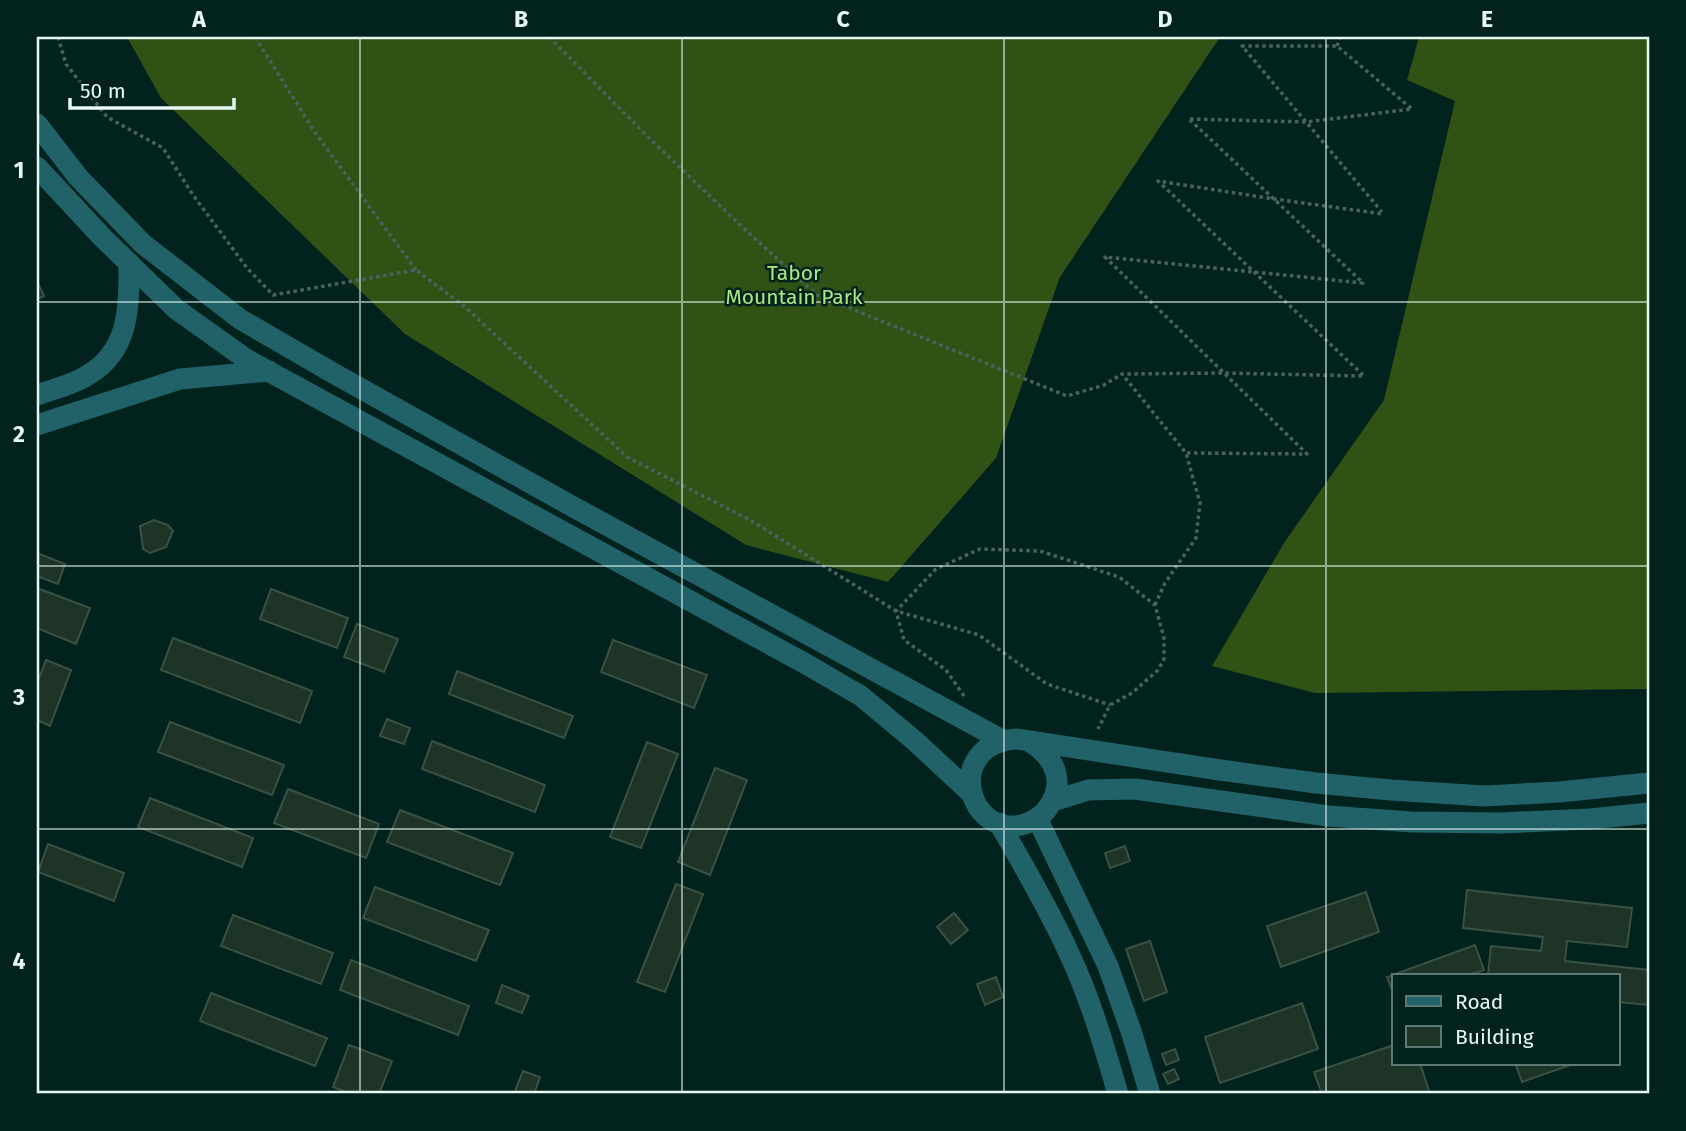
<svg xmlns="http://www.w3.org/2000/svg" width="1686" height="1131" font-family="'Fira Sans',sans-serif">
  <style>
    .forest { fill: #315215 }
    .building { fill: #1d3427; stroke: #395243; stroke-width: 2 }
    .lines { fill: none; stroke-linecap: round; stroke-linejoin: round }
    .path { stroke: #48635f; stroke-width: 3.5; stroke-dasharray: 3.5 3.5; stroke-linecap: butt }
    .minor { stroke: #216168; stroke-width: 21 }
    .grid { fill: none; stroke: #e7f9f5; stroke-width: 2; stroke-opacity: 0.55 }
    .labels { text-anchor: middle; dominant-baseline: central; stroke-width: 5; stroke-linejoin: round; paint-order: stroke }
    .park-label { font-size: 21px; fill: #aae980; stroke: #02221d }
    .neatline { fill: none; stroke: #e7f9f5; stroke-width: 2.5 }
    .grid-label { font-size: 23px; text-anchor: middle; font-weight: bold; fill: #e7f9f5 }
  </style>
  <rect width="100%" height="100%" fill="#02221d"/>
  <g class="forest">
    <path d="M 127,37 L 1220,37 L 1060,277 L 996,458 L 888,582 L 746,545 L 405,334 L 161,98 Z"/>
    <path d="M 1419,37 L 1649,37 L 1649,689 L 1315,693 L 1212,666 L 1284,543 L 1384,400 L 1455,101 L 1407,80 Z"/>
  </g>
  <g class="building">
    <path d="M 37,281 L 44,296 L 37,299 Z"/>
    <path d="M 154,520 L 168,525 L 173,531 L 166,547 L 150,553 L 143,549 L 140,526 Z"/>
    <path d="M 37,553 L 65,564 L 58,584 L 37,576 Z"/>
    <path d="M 37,588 L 90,608 L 76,644 L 37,628 Z"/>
    <path d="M 271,589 L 348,618 L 337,648 L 260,619 Z"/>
    <path d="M 357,624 L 398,639 L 384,672 L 344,657 Z"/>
    <path d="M 173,638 L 312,691 L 300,723 L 161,670 Z"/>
    <path d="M 613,640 L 707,675 L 694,708 L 601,672 Z"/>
    <path d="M 46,660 L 71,670 L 50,726 L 37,720 L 37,683 Z"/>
    <path d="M 457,671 L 573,716 L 564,738 L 449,694 Z"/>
    <path d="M 387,719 L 410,728 L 404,744 L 380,736 Z"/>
    <path d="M 170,722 L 284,765 L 272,795 L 158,752 Z"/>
    <path d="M 432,741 L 545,785 L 535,812 L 422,769 Z"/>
    <path d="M 647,742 L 678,754 L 641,848 L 610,837 Z"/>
    <path d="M 715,768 L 747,780 L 710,875 L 678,862 Z"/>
    <path d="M 288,789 L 379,824 L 366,858 L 274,823 Z"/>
    <path d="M 150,798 L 253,838 L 242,867 L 138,827 Z"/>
    <path d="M 400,810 L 513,853 L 500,885 L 387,842 Z"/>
    <path d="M 48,844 L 124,873 L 114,901 L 38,872 Z"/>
    <path d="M 1125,846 L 1130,861 L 1110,868 L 1105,853 Z"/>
    <path d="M 676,884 L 703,894 L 665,992 L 637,982 Z"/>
    <path d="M 375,887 L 489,930 L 476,961 L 363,918 Z"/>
    <path d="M 1467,890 L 1632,908 L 1627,947 L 1567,941 L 1565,961 L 1649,970 L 1649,1005 L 1618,1002 L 1618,975 L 1488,975 L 1491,946 L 1541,951 L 1543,937 L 1463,928 Z"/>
    <path d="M 1366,892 L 1379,932 L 1281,967 L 1267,926 Z"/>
    <path d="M 954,913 L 968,930 L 951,944 L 937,927 Z"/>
    <path d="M 233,915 L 333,953 L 321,984 L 221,946 Z"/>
    <path d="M 1150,941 L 1167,992 L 1144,1001 L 1126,949 Z"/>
    <path d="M 1475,945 L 1484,970 L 1468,975 L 1394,975 L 1394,995 L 1387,977 Z"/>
    <path d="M 351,960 L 469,1006 L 458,1035 L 340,990 Z"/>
    <path d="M 996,977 L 1003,997 L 985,1005 L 977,984 Z"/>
    <path d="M 502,985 L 529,996 L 522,1013 L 496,1003 Z"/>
    <path d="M 211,993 L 327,1038 L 315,1066 L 200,1021 Z"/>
    <path d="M 1302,1003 L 1318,1049 L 1220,1083 L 1205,1037 Z"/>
    <path d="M 349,1045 L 392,1061 L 379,1094 L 351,1094 L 333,1087 Z"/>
    <path d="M 1394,1045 L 1394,1063 L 1420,1063 L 1430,1094 L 1322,1094 L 1314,1072 Z"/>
    <path d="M 1175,1049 L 1179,1060 L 1166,1065 L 1162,1054 Z"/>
    <path d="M 1515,1063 L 1576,1063 L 1522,1082 Z"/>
    <path d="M 1174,1069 L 1179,1079 L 1168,1084 L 1163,1074 Z"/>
    <path d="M 523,1071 L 540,1077 L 534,1094 L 523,1094 L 515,1091 Z"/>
  </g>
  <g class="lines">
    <g class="path">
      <path d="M 58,37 L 66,64 L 107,117 L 163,148 L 193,195 L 247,268 L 273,295 L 416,270 L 464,306 L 627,457 L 752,521 L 896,611 L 979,635 L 1047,684 L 1110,705"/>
      <path d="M 255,37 L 316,134 L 416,270"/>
      <path d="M 549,37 L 649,138 L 739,224 L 817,295 L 1067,396 L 1104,385 L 1122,374"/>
      <path d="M 1337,46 L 1340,37"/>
      <path d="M 1190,119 L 1306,122 L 1412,109 L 1337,46 L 1242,46 L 1382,212"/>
      <path d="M 1187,453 L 1307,454 L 1105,257 L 1363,283 L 1189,119"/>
      <path d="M 1155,605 L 1165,583 L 1196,538 L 1200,503 L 1186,453 L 1122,374 L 1223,373 L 1364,376 L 1158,181 L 1274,199 L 1383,214"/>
      <path d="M 964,696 L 946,670 L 904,640 L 896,611 L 936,569 L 980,549 L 1040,551 L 1119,577 L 1155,605 L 1164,638 L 1164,659 L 1158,670 L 1132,693 L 1110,705 L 1098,729"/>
    </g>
    <g class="minor">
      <path d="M 37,124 L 78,177 L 143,244 L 240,319 L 333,373 L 568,504 L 1002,740"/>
      <path d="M 37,167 L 102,237 L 176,309 L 246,359 L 806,664 L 861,696 L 915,741 L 971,793"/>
      <path d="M 37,395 C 53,389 73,385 88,375 C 130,350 129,307 129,263"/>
      <path d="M 37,425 L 180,379 L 269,371"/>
      <path d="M 1030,742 C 1055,757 1067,783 1047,809 C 1041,817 1034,821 1025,824 C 968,841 942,745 1016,739 L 1220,770 L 1316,783 L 1391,790 L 1484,796 L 1559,792 L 1649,783"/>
      <path d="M 1053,801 L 1088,790 L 1135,789 L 1328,816 L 1412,822 L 1501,823 L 1590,819 L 1649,813"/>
      <path d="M 1037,818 L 1108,966 L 1132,1034 L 1150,1094"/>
      <path d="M 999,823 C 1023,865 1048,907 1068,951 C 1090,997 1104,1046 1118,1094"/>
    </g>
  </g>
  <path class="grid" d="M 360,37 L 360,1094M 682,37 L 682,1094M 1004,37 L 1004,1094M 1326,37 L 1326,1094M 37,302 L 1649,302M 37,566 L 1649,566M 37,829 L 1649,829"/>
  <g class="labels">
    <g class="park-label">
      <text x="794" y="273">Tabor<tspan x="794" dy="24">Mountain Park</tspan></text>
    </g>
  </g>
  <rect width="1686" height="1131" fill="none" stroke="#02221d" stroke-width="77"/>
  <rect x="1392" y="974" width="228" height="91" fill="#02221d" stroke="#5e7873" stroke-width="2"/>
  <rect x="1406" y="996" width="35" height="10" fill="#216168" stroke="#5e7873" stroke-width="2"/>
  <text x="1455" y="1009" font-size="21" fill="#e7f9f5">Road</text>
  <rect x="1406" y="1026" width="35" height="21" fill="#1d3427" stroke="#5e7873" stroke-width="2"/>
  <text x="1455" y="1044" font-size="21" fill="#e7f9f5">Building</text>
  <path d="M70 98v10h164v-10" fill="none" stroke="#e7f9f5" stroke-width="3.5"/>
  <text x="80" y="98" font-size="21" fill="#e7f9f5" stroke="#02221d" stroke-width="5" paint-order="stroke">50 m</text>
  <rect x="38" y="38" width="1610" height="1054" class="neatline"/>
  <g class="grid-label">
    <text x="199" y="27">A</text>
    <text x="521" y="27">B</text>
    <text x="843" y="27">C</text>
    <text x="1165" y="27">D</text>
    <text x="1487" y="27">E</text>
    <text x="19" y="178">1</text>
    <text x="19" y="442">2</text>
    <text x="19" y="705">3</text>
    <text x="19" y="969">4</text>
  </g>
</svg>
